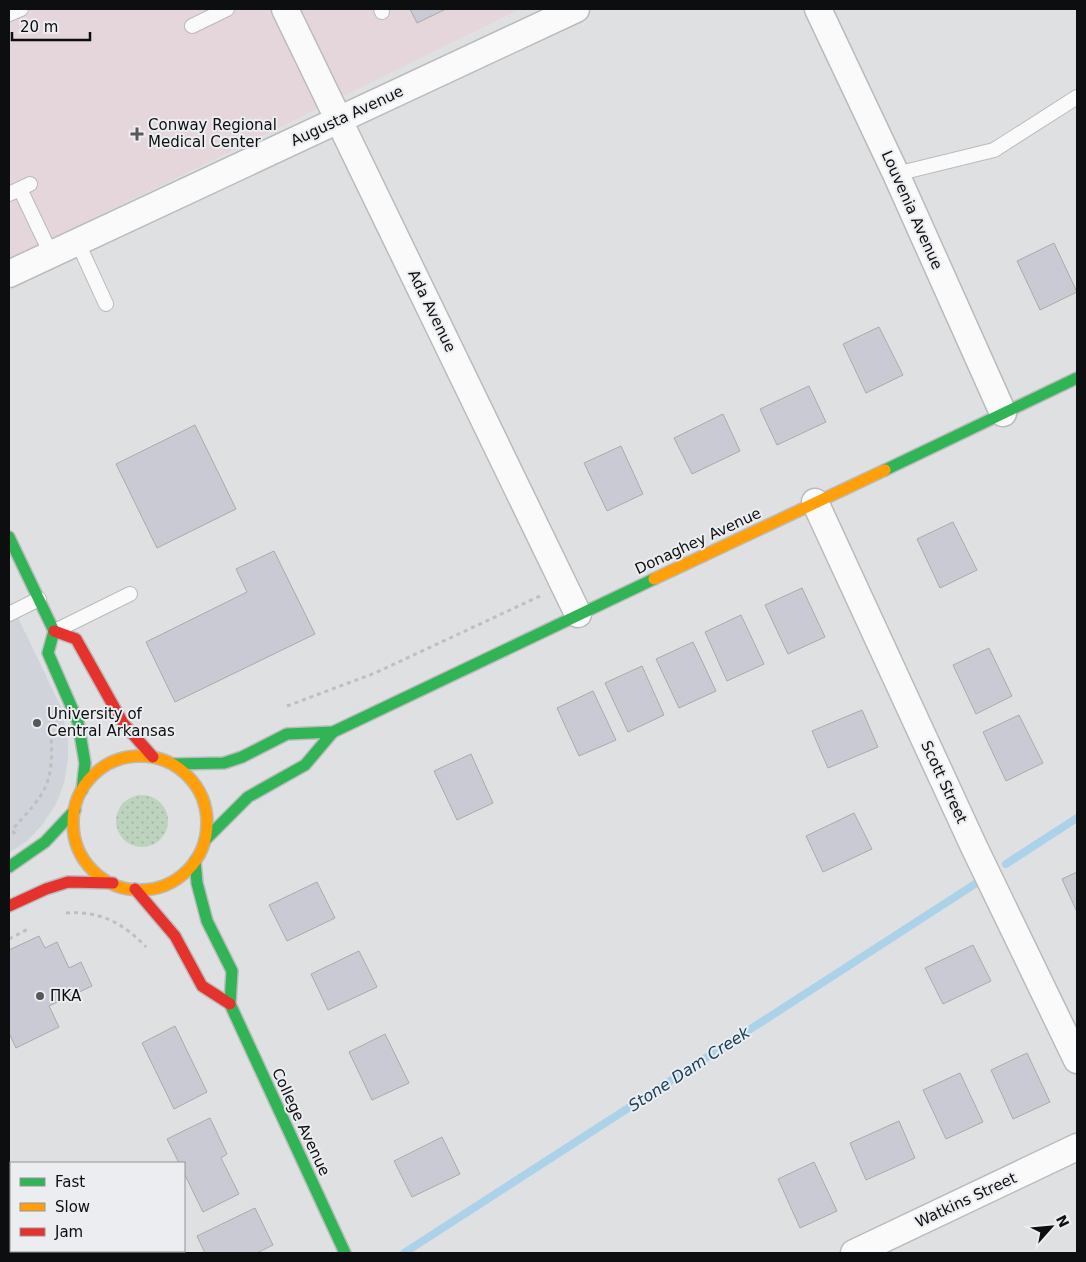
<svg xmlns="http://www.w3.org/2000/svg" width="1086" height="1262" font-family="'DejaVu Sans',sans-serif">
  <style>
    .built { fill: #d0d3d9 }
    .medical { fill: #e4d6da }
    .grass { fill: url(#grass-dots) }
    .lines { fill: none; stroke-linecap: round; stroke-linejoin: round }
    .stream { stroke: #acd2ea; stroke-width: 8 }
    .building { fill: #cacad4; stroke: #aaaaac }
    .lane-casing { stroke: #babbbc; stroke-width: 16 }
    .street-casing { stroke: #babbbc; stroke-width: 29 }
    .fast-casing { stroke: #babbbc; stroke-width: 14 }
    .slow-casing { stroke: #babbbc; stroke-width: 14 }
    .jam-casing { stroke: #babbbc; stroke-width: 14 }
    .path { stroke: #bfbfbf; stroke-width: 3; stroke-dasharray: 4 4; stroke-linecap: butt }
    .lane { stroke: #fafafb; stroke-width: 14 }
    .street { stroke: #fafafb; stroke-width: 26 }
    .fast { stroke: #30b455; stroke-width: 11 }
    .slow { stroke: #ff9f0a; stroke-width: 11 }
    .jam { stroke: #e5322d; stroke-width: 11 }
    .poi-dot { fill: #565859; stroke: #ebedf0; stroke-width: 2 }
    .labels { text-anchor: middle; dominant-baseline: central; stroke-width: 4; stroke-linejoin: round; paint-order: stroke }
    .street-label { font-size: 15px; fill: #0d0e0f; stroke: #ebedf0 }
    .poi-label { font-size: 15px; fill: #0d0e0f; stroke: #ebedf0; text-anchor: start }
    .water-label { font-size: 16px; font-style: italic; fill: #164159; stroke: #ebedf0 }
  </style>
  <defs>
    <pattern id="grass-dots" width="8" height="8" patternUnits="userSpaceOnUse" patternTransform="scale(1.25)"><rect width="8" height="8" fill="#bdd3bd"/><path d="M2 2h.1M6 6h.1" fill="none" stroke="#a1b4a1" stroke-width="1.8" stroke-linecap="round"/></pattern>
  </defs>
  <rect width="100%" height="100%" fill="#dfe0e2"/>
  <path class="built" d="M 9,599 L 61,707 L 68,739 L 68,760 L 64,783 L 56,804 L 42,825 L 28,840 L 9,853 Z"/>
  <path class="medical" d="M 9,9 L 520,9 L 9,260 Z"/>
  <circle class="grass" cx="142" cy="821" r="26"/>
  <g class="lines">
    <g class="stream">
      <path d="M 1006,864 L 1077,818"/>
      <path d="M 404,1253 L 975,884"/>
    </g>
  </g>
  <g class="building">
    <path d="M 410,9 L 446,9 L 417,23 Z"/>
    <path d="M 1054,243 L 1077,292 L 1040,310 L 1017,261 Z"/>
    <path d="M 879,327 L 903,375 L 866,393 L 843,344 Z"/>
    <path d="M 809,386 L 826,422 L 777,445 L 760,409 Z"/>
    <path d="M 723,414 L 740,451 L 692,474 L 674,438 Z"/>
    <path d="M 195,425 L 236,509 L 157,548 L 116,464 Z"/>
    <path d="M 621,446 L 643,494 L 607,511 L 584,463 Z"/>
    <path d="M 953,522 L 977,570 L 940,588 L 917,539 Z"/>
    <path d="M 274,551 L 315,634 L 175,702 L 146,642 L 247,592 L 236,569 Z"/>
    <path d="M 802,588 L 825,637 L 788,654 L 765,605 Z"/>
    <path d="M 741,615 L 764,664 L 727,681 L 705,632 Z"/>
    <path d="M 693,642 L 716,691 L 679,708 L 656,659 Z"/>
    <path d="M 989,648 L 1012,696 L 976,714 L 953,665 Z"/>
    <path d="M 642,666 L 664,715 L 628,732 L 605,683 Z"/>
    <path d="M 593,691 L 616,740 L 579,756 L 557,708 Z"/>
    <path d="M 862,710 L 878,747 L 828,768 L 812,731 Z"/>
    <path d="M 1019,715 L 1043,763 L 1006,781 L 983,732 Z"/>
    <path d="M 471,754 L 493,803 L 457,820 L 434,771 Z"/>
    <path d="M 854,813 L 872,849 L 823,872 L 806,836 Z"/>
    <path d="M 1077,872 L 1077,912 L 1062,879 Z"/>
    <path d="M 317,882 L 335,918 L 287,941 L 269,905 Z"/>
    <path d="M 39,936 L 45,948 L 57,942 L 69,968 L 81,962 L 92,986 L 49,1006 L 59,1027 L 16,1048 L 9,1033 L 9,950 Z"/>
    <path d="M 973,945 L 991,981 L 943,1004 L 925,968 Z"/>
    <path d="M 359,951 L 377,987 L 328,1010 L 311,974 Z"/>
    <path d="M 175,1026 L 207,1092 L 174,1109 L 142,1043 Z"/>
    <path d="M 385,1034 L 409,1083 L 372,1100 L 349,1052 Z"/>
    <path d="M 1027,1053 L 1050,1102 L 1013,1119 L 991,1070 Z"/>
    <path d="M 960,1073 L 983,1122 L 946,1139 L 923,1090 Z"/>
    <path d="M 210,1118 L 227,1154 L 221,1158 L 239,1194 L 203,1212 L 184,1173 L 184,1163 L 179,1163 L 167,1139 Z"/>
    <path d="M 899,1121 L 915,1158 L 866,1180 L 850,1143 Z"/>
    <path d="M 442,1137 L 460,1174 L 412,1197 L 394,1161 Z"/>
    <path d="M 814,1162 L 837,1211 L 800,1228 L 778,1179 Z"/>
    <path d="M 255,1208 L 273,1245 L 257,1253 L 205,1253 L 197,1236 Z"/>
  </g>
  <g class="lines">
    <g class="lane-casing">
      <g id="lane">
        <path d="M 381,9 L 382,12"/>
        <path d="M 9,14 L 21,9"/>
        <path d="M 192,26 L 227,9"/>
        <path d="M 896,174 L 994,150 L 1077,97"/>
        <path d="M 20,189 L 51,254"/>
        <path d="M 9,194 L 30,184"/>
        <path d="M 78,243 L 106,304"/>
        <path d="M 9,614 L 39,599"/>
        <path d="M 55,631 L 130,594"/>
      </g>
    </g>
    <g class="street-casing">
      <g id="street">
        <path d="M 285,9 L 578,614"/>
        <path d="M 818,9 L 896,174 L 1003,413"/>
        <path d="M 9,274 L 576,9"/>
        <path d="M 815,502 L 975,849 L 1077,1060"/>
        <path d="M 854,1253 L 1077,1147"/>
      </g>
    </g>
    <g class="fast-casing">
      <g id="fast">
        <path d="M 885,470 L 1077,378"/>
        <path d="M 9,537 L 54,631 L 48,653 L 78,722 L 85,763 L 82,790"/>
        <path d="M 173,764 L 224,763 L 242,757 L 287,734 L 333,732 L 654,579"/>
        <path d="M 205,840 L 248,797 L 305,765 L 333,732"/>
        <path d="M 195,861 L 197,883 L 207,921 L 232,971 L 230,1004 L 345,1253"/>
        <path d="M 9,867 L 45,842 L 75,810"/>
      </g>
    </g>
    <g class="slow-casing">
      <g id="slow">
        <path d="M 654,579 L 885,470"/>
        <circle cx="140" cy="823" r="67"/>
      </g>
    </g>
    <g class="jam-casing">
      <g id="jam">
        <path d="M 54,631 L 76,639 L 123,723 L 153,757"/>
        <path d="M 135,889 L 175,936 L 202,986 L 230,1004"/>
        <path d="M 9,906 L 46,889 L 68,882 L 113,883"/>
      </g>
    </g>
    <g class="path">
      <path d="M 287,706 L 375,673 L 540,596"/>
      <path d="M 15,834 L 12,830 C 45,793 54,786 51,734"/>
      <path d="M 66,913 C 100,911 122,922 146,947"/>
      <path d="M 9,939 L 28,929"/>
    </g>
    <use href="#lane" class="lane"/>
    <use href="#street" class="street"/>
    <use href="#fast" class="fast"/>
    <use href="#slow" class="slow"/>
    <use href="#jam" class="jam"/>
  </g>
  <g class="poi-dot">
    <path d="M134.5 126.5h5v5h5v5h-5v5h-5v-5h-5v-5h5z"/>
    <circle cx="37" cy="723" r="5"/>
    <circle cx="40" cy="996" r="5"/>
  </g>
  <g class="labels">
    <g class="street-label">
      <text transform="translate(347 116) rotate(-25)">Augusta Avenue</text>
      <text transform="translate(912 210) rotate(66)">Louvenia Avenue</text>
      <text transform="translate(432 311) rotate(64)">Ada Avenue</text>
      <text transform="translate(698 541) rotate(-25)">Donaghey Avenue</text>
      <text transform="translate(944 782) rotate(65)">Scott Street</text>
      <text transform="translate(301 1122) rotate(65)">College Avenue</text>
      <text transform="translate(966 1200) rotate(-25)">Watkins Street</text>
    </g>
    <g class="poi-label">
      <text x="148" y="125">Conway Regional<tspan x="148" dy="17">Medical Center</tspan></text>
      <text x="47" y="714">University of<tspan x="47" dy="17">Central Arkansas</tspan></text>
      <text x="50" y="996">ΠΚΑ</text>
    </g>
    <g class="water-label">
      <text transform="translate(689 1069) rotate(-33)">Stone Dam Creek</text>
    </g>
  </g>
  <rect width="1086" height="1262" fill="none" stroke="#0d0e0f" stroke-width="20"/>
  <rect x="10" y="1162" width="175" height="90" fill="#ebedf0" stroke="#929496"/>
  <rect x="20" y="1178" width="25" height="8" fill="#30b455" stroke="#929496"/>
  <text x="55" y="1187" font-size="15" fill="#0d0e0f">Fast</text>
  <rect x="20" y="1203" width="25" height="8" fill="#ff9f0a" stroke="#929496"/>
  <text x="55" y="1212" font-size="15" fill="#0d0e0f">Slow</text>
  <rect x="20" y="1228" width="25" height="8" fill="#e5322d" stroke="#929496"/>
  <text x="55" y="1237" font-size="15" fill="#0d0e0f">Jam</text>
  <g transform="translate(1051 1227) rotate(63)" stroke="#ebedf0" stroke-width="4" paint-order="stroke">
  <path d="M0-4L9 19L0 12L-9 19Z" fill="#0d0e0f"/>
  <text y="-8" font-size="14" font-weight="bold" text-anchor="middle" fill="#0d0e0f">N</text>
  </g>
  <path d="M12 32v8h78v-8" fill="none" stroke="#0d0e0f" stroke-width="2.5"/>
  <text x="20" y="32" font-size="15" fill="#0d0e0f" stroke="#ebedf0" stroke-width="4" paint-order="stroke">20 m</text>
</svg>
